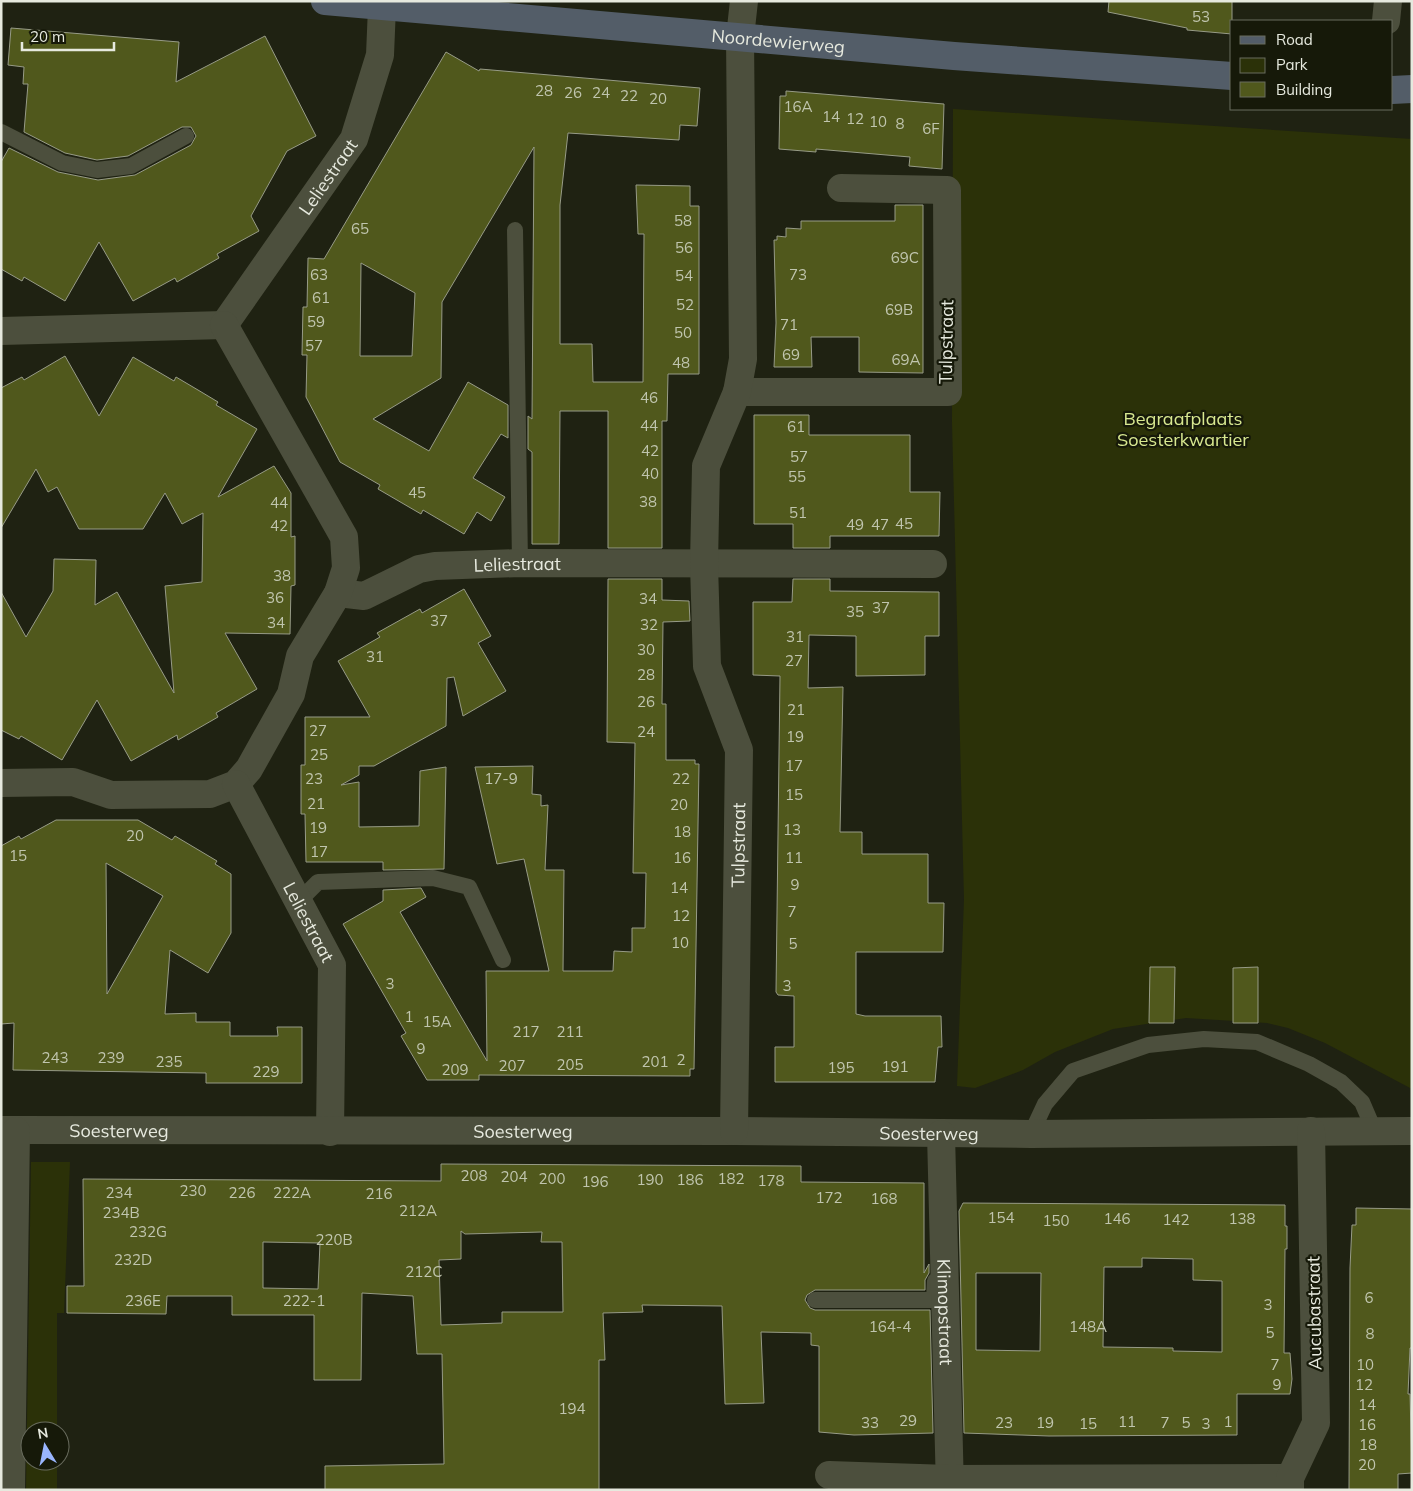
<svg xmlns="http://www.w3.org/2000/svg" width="1413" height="1491" font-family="Mulish,sans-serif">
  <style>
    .green { fill: #2b3108 }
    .building { fill: #50581c; stroke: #979b87; fill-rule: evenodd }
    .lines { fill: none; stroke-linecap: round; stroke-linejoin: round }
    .lane { stroke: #4c4f3d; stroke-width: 16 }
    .street { stroke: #4c4f3d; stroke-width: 28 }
    .secondary { stroke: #535d68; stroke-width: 28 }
    .labels { text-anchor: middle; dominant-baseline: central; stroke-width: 4.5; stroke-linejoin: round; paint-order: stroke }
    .number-label { font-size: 15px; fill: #c0c5ae }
    .street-label { font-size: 18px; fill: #e6e9de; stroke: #161909 }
    .park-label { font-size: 18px; fill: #d8e890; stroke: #161909 }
  </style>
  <rect width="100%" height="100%" fill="#1f2212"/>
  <g class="green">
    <path d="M 953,109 L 1412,139 L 1412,1089 L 1325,1043 L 1288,1028 L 1267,1023 L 1186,1018 L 1113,1029 L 1055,1052 L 1023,1070 L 975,1088 L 957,1086 L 964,899 L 952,422 Z"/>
    <path d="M 31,1162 L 70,1162 L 64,1313 L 57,1313 L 57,1431 L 30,1431 L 30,1461 L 57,1461 L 57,1490 L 26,1490 Z"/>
  </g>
  <g class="building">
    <path d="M 1109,1 L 1232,1 L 1232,34 L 1187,30 L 1187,28 L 1108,12 Z"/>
    <path d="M 11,28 L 179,42 L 176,82 L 265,36 L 316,136 L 287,151 L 251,216 L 259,231 L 217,254 L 219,258 L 177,282 L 175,278 L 133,301 L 99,242 L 65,301 L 24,277 L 22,281 L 1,269 L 1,162 L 9,148 L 58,172 L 98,180 L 135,175 L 191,145 L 196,136 L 191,127 L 182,127 L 128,156 L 97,160 L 65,153 L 24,132 L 28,84 L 23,84 L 24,67 L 8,65 Z"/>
    <path d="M 446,52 L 479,71 L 480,69 L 700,88 L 697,126 L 680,125 L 679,140 L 568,133 L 560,205 L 560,344 L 592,344 L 593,382 L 643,382 L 644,234 L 638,234 L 636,185 L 690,186 L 690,206 L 699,206 L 699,374 L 668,374 L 667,421 L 662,421 L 662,548 L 608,548 L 608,411 L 560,411 L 559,544 L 532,544 L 532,452 L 528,449 L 528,416 L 532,419 L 534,147 L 442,302 L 441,378 L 373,419 L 429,451 L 468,382 L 508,405 L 508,438 L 501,434 L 473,478 L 505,497 L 491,521 L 477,512 L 464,534 L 423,510 L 421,514 L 378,489 L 380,485 L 340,462 L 306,397 L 307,355 L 302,355 L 303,307 L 307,307 L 308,258 L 324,259 ZM 361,263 L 415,293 L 412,356 L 360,356 Z"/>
    <path d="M 786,91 L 944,104 L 942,169 L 909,166 L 910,157 L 816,149 L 816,152 L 779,149 L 780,96 L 786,96 Z"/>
    <path d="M 895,205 L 923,205 L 923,373 L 859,372 L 859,337 L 811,337 L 812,367 L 774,367 L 776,323 L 774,240 L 777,240 L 777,236 L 786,237 L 786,228 L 801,229 L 801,221 L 895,221 Z"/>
    <path d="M 65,356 L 99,416 L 133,357 L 174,381 L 176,377 L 198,390 L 218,402 L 216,405 L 257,429 L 218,497 L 274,466 L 291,493 L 291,537 L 295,536 L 295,585 L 291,586 L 290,634 L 225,633 L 257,689 L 216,713 L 218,717 L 178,740 L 177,735 L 131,761 L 97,700 L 62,760 L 21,736 L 19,739 L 1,730 L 1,592 L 26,637 L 53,591 L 54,559 L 96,560 L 95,605 L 117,592 L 174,693 L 165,586 L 202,582 L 203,513 L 182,524 L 165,493 L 143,529 L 79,529 L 57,487 L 48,492 L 36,469 L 1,528 L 1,388 L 22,377 L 24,380 Z"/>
    <path d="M 754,415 L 809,415 L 809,435 L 910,435 L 910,492 L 940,492 L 939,536 L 830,536 L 830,548 L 793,548 L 793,524 L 754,524 Z"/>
    <path d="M 608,579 L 662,579 L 662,600 L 689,601 L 690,621 L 663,622 L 662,704 L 666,704 L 666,760 L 695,760 L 695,764 L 699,764 L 694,1069 L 690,1069 L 690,1076 L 479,1075 L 479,1080 L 427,1080 L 401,1036 L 406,1033 L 343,924 L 383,901 L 383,890 L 421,888 L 426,897 L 400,912 L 487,1061 L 486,971 L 549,971 L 524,859 L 497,864 L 475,767 L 533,766 L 532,794 L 541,795 L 541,806 L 548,805 L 545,870 L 564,870 L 563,971 L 613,971 L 614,951 L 632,952 L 632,928 L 645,928 L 646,873 L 633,873 L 635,743 L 607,742 Z"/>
    <path d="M 793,579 L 830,579 L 830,591 L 939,592 L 939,636 L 925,636 L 925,675 L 856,676 L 856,636 L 809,635 L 808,688 L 843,687 L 840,832 L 862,832 L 862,854 L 928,854 L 928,903 L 944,903 L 943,952 L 856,952 L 856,1014 L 865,1016 L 941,1016 L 942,1047 L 938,1047 L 935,1082 L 775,1082 L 775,1047 L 794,1047 L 794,996 L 778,995 L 776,992 L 780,676 L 753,675 L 753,602 L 792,602 Z"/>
    <path d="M 464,589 L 491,636 L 478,643 L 506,691 L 463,716 L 454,677 L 447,678 L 446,726 L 374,766 L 359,766 L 359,775 L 341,785 L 359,782 L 359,827 L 419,826 L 420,771 L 446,767 L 444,869 L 383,870 L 383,862 L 306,862 L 305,814 L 301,814 L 301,765 L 305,765 L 305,717 L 370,717 L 338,661 L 380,637 L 377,633 L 420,609 L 422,613 Z"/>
    <path d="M 56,820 L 138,820 L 172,840 L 175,836 L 217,861 L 215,864 L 231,874 L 231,933 L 208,973 L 170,950 L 165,1014 L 196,1013 L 196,1022 L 230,1022 L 230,1036 L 278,1036 L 277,1027 L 302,1027 L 302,1083 L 206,1083 L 206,1073 L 13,1070 L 14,1023 L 1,1024 L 1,846 L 19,836 L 21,839 ZM 106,863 L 163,896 L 107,994 Z"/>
    <path d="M 1150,967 L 1175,967 L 1174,1023 L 1149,1023 Z"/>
    <path d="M 1258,967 L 1258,1023 L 1233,1023 L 1233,968 Z"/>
    <path d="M 441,1164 L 801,1166 L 801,1182 L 924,1183 L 924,1273 L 929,1264 L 929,1273 L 925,1280 L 925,1290 L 815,1290 L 807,1295 L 805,1300 L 810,1308 L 815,1310 L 930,1310 L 933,1433 L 854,1435 L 819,1432 L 819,1346 L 811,1345 L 811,1333 L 761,1332 L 764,1403 L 725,1404 L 722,1306 L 642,1305 L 643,1312 L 603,1313 L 605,1360 L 599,1360 L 599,1490 L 325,1490 L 325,1466 L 444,1464 L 442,1354 L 417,1354 L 413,1296 L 362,1293 L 361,1380 L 314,1380 L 314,1315 L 232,1315 L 232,1296 L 167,1296 L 166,1314 L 67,1313 L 67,1286 L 84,1286 L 83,1179 L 441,1181 ZM 461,1231 L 465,1234 L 542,1232 L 541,1242 L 562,1242 L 563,1312 L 502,1312 L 502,1323 L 441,1325 L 439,1260 L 461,1259 ZM 263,1242 L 320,1243 L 318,1289 L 263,1288 Z"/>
    <path d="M 963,1203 L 1285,1205 L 1285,1226 L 1287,1226 L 1287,1249 L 1285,1249 L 1284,1353 L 1290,1353 L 1292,1379 L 1290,1394 L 1237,1394 L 1237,1435 L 1049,1436 L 964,1433 L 959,1211 ZM 1142,1258 L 1193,1259 L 1193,1280 L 1222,1281 L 1222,1352 L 1173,1351 L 1173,1348 L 1103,1347 L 1104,1267 L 1142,1267 ZM 976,1273 L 1041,1273 L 1040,1351 L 976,1350 Z"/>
    <path d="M 1356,1208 L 1412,1209 L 1412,1348 L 1410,1348 L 1408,1394 L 1410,1394 L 1412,1473 L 1398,1474 L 1398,1490 L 1349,1490 L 1350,1268 L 1352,1225 L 1356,1225 Z"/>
  </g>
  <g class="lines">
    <g class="lane">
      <path d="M 1,132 L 62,163 L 97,170 L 131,166 L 186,136"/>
      <path d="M 515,230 L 520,563"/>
      <path d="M 298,902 L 318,882 L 433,878 L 469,887 L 503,960"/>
      <path d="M 1031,1134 L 1045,1104 L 1073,1071 L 1148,1045 L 1204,1039 L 1257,1042 L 1309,1064 L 1341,1082 L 1362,1102 L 1374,1130"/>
      <path d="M 815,1300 L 934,1300 L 935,1281"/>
    </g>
    <g class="street">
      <path d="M 1386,21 L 1388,1"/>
      <path id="s1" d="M 224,325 L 354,139 L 380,55 L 382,7"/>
      <path d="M 1,331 L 224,325"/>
      <path d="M 737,392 L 948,392 L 947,190 L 841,188"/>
      <path id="s2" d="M 338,593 L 364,596 L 419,569 L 435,566 L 520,563 L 933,564"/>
      <path d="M 1,783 L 73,782 L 111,795 L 210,794 L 236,784 L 249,769 L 291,694 L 300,656 L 338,593 L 346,568 L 344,537 L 224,325"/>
      <path id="s3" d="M 236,784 L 332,965 L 330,1132"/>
      <path id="s4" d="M 1,1130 L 734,1131 L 1031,1134 L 1412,1131"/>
      <path id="s5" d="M 734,1131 L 739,750 L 707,666 L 704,564 L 706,466 L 737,392 L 743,359 L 740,37 L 744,1"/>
      <path id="s6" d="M 941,1134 L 950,1490"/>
      <path d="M 829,1475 L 949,1479 L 1290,1478"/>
      <path d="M 11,1490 L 16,1131"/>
      <path d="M 1290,1490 L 1290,1478 L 1316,1423 L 1311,1131"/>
    </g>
    <g class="secondary">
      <path id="s7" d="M 325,1 L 954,56 L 1232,76"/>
      <path d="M 1392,90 L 1412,89"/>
    </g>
  </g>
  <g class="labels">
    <g class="number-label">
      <text x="1201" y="16">53</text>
      <text x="544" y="90">28</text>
      <text x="573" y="92">26</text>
      <text x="601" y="92">24</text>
      <text x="629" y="95">22</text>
      <text x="658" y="98">20</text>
      <text x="798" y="106">16A</text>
      <text x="831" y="116">14</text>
      <text x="855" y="118">12</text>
      <text x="878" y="121">10</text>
      <text x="900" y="123">8</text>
      <text x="931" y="128">6F</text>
      <text x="683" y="220">58</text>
      <text x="360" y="228">65</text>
      <text x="684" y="247">56</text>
      <text x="905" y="257">69C</text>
      <text x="319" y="274">63</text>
      <text x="798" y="274">73</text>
      <text x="684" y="275">54</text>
      <text x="321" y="297">61</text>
      <text x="685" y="304">52</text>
      <text x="899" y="309">69B</text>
      <text x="316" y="321">59</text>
      <text x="789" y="324">71</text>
      <text x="683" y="332">50</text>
      <text x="314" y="345">57</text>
      <text x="791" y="354">69</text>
      <text x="906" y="359">69A</text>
      <text x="681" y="362">48</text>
      <text x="649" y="397">46</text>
      <text x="649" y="425">44</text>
      <text x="796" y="426">61</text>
      <text x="650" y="450">42</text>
      <text x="799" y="456">57</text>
      <text x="650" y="473">40</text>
      <text x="797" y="476">55</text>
      <text x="417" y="492">45</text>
      <text x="648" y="501">38</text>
      <text x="279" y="502">44</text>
      <text x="798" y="512">51</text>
      <text x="904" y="523">45</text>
      <text x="855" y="524">49</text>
      <text x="880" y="524">47</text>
      <text x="279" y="525">42</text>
      <text x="282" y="575">38</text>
      <text x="275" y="597">36</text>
      <text x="648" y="598">34</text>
      <text x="881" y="607">37</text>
      <text x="855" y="611">35</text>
      <text x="439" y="620">37</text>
      <text x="276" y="622">34</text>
      <text x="649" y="624">32</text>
      <text x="795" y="636">31</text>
      <text x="646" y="649">30</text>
      <text x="375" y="656">31</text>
      <text x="794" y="660">27</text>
      <text x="646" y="674">28</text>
      <text x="646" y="701">26</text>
      <text x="796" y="709">21</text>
      <text x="318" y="730">27</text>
      <text x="646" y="731">24</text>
      <text x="795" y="736">19</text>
      <text x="319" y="754">25</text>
      <text x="794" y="765">17</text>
      <text x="314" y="778">23</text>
      <text x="501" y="778">17-9</text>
      <text x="681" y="778">22</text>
      <text x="794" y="794">15</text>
      <text x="316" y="803">21</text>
      <text x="679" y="804">20</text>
      <text x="318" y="827">19</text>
      <text x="792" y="829">13</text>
      <text x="682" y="831">18</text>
      <text x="135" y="835">20</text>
      <text x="319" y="851">17</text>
      <text x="18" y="855">15</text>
      <text x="682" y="857">16</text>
      <text x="794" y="857">11</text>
      <text x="795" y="884">9</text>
      <text x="679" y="887">14</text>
      <text x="792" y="911">7</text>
      <text x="681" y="915">12</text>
      <text x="680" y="942">10</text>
      <text x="793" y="943">5</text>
      <text x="390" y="983">3</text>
      <text x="787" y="985">3</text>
      <text x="409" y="1016">1</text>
      <text x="437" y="1021">15A</text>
      <text x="526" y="1031">217</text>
      <text x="570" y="1031">211</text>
      <text x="421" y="1048">9</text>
      <text x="55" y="1057">243</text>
      <text x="111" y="1057">239</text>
      <text x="681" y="1059">2</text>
      <text x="169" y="1061">235</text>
      <text x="655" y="1061">201</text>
      <text x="570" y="1064">205</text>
      <text x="512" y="1065">207</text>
      <text x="895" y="1066">191</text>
      <text x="841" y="1067">195</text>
      <text x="455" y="1069">209</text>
      <text x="266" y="1071">229</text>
      <text x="474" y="1175">208</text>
      <text x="514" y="1176">204</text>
      <text x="552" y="1178">200</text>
      <text x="731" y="1178">182</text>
      <text x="650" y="1179">190</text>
      <text x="690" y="1179">186</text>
      <text x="771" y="1180">178</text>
      <text x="595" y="1181">196</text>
      <text x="193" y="1190">230</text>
      <text x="119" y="1192">234</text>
      <text x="242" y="1192">226</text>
      <text x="292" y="1192">222A</text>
      <text x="379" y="1193">216</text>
      <text x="829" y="1197">172</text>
      <text x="884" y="1198">168</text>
      <text x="418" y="1210">212A</text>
      <text x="121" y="1212">234B</text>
      <text x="1001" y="1217">154</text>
      <text x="1117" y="1218">146</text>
      <text x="1242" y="1218">138</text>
      <text x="1176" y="1219">142</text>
      <text x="1056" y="1220">150</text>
      <text x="148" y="1231">232G</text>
      <text x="334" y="1239">220B</text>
      <text x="133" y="1259">232D</text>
      <text x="424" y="1271">212C</text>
      <text x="1369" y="1297">6</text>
      <text x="143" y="1300">236E</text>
      <text x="304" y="1300">222-1</text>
      <text x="1268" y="1304">3</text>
      <text x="890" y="1326">164-4</text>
      <text x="1088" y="1326">148A</text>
      <text x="1270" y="1332">5</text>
      <text x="1370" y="1333">8</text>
      <text x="1275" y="1364">7</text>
      <text x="1365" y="1364">10</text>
      <text x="1277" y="1384">9</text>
      <text x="1364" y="1384">12</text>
      <text x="1367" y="1404">14</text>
      <text x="572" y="1408">194</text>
      <text x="908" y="1420">29</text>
      <text x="1127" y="1421">11</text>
      <text x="1228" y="1421">1</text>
      <text x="870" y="1422">33</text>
      <text x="1004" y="1422">23</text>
      <text x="1045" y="1422">19</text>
      <text x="1165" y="1422">7</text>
      <text x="1186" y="1422">5</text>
      <text x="1088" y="1423">15</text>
      <text x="1206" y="1423">3</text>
      <text x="1367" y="1424">16</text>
      <text x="1368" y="1444">18</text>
      <text x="1367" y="1464">20</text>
    </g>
    <g class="street-label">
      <text stroke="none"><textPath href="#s7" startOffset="455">Noordewierweg</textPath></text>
      <text stroke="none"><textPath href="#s1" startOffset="181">Leliestraat</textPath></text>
      <text transform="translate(946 342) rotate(-89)">Tulpstraat</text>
      <text stroke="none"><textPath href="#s2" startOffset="186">Leliestraat</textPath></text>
      <text stroke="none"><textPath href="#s5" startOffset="286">Tulpstraat</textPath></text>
      <text stroke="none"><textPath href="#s3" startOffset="156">Leliestraat</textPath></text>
      <text stroke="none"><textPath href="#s4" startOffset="118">Soesterweg</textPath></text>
      <text stroke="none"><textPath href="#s4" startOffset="522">Soesterweg</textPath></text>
      <text stroke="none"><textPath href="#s4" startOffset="928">Soesterweg</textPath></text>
      <text stroke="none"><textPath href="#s6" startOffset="178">Klimopstraat</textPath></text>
      <text transform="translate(1314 1313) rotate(-91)">Aucubastraat</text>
    </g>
    <g class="park-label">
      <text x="1183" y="418">Begraafplaats<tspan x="1183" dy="21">Soesterkwartier</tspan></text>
    </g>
  </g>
  <rect width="1413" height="1491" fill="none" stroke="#e6e9de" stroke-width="5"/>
  <rect x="1230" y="20" width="162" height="90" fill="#161909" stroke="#696c5e"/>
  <rect x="1240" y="36" width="25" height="8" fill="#535d68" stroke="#696c5e"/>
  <text x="1276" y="45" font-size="15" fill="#e6e9de">Road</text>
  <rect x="1240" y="58" width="25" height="15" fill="#2b3108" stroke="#696c5e"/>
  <text x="1276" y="70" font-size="15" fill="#e6e9de">Park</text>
  <rect x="1240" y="82" width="25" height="15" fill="#50581c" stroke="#696c5e"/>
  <text x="1276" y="95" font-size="15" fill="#e6e9de">Building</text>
  <g transform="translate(45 1446) rotate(350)"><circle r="24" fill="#161909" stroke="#696c5e"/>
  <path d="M0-4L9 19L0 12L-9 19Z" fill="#99b5fd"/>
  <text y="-8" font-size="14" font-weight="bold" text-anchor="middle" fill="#e6e9de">N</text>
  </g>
  <path d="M22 42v8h92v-8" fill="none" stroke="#e6e9de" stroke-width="2.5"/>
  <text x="30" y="42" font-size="15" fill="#e6e9de" stroke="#161909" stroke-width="4" paint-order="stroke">20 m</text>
</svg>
